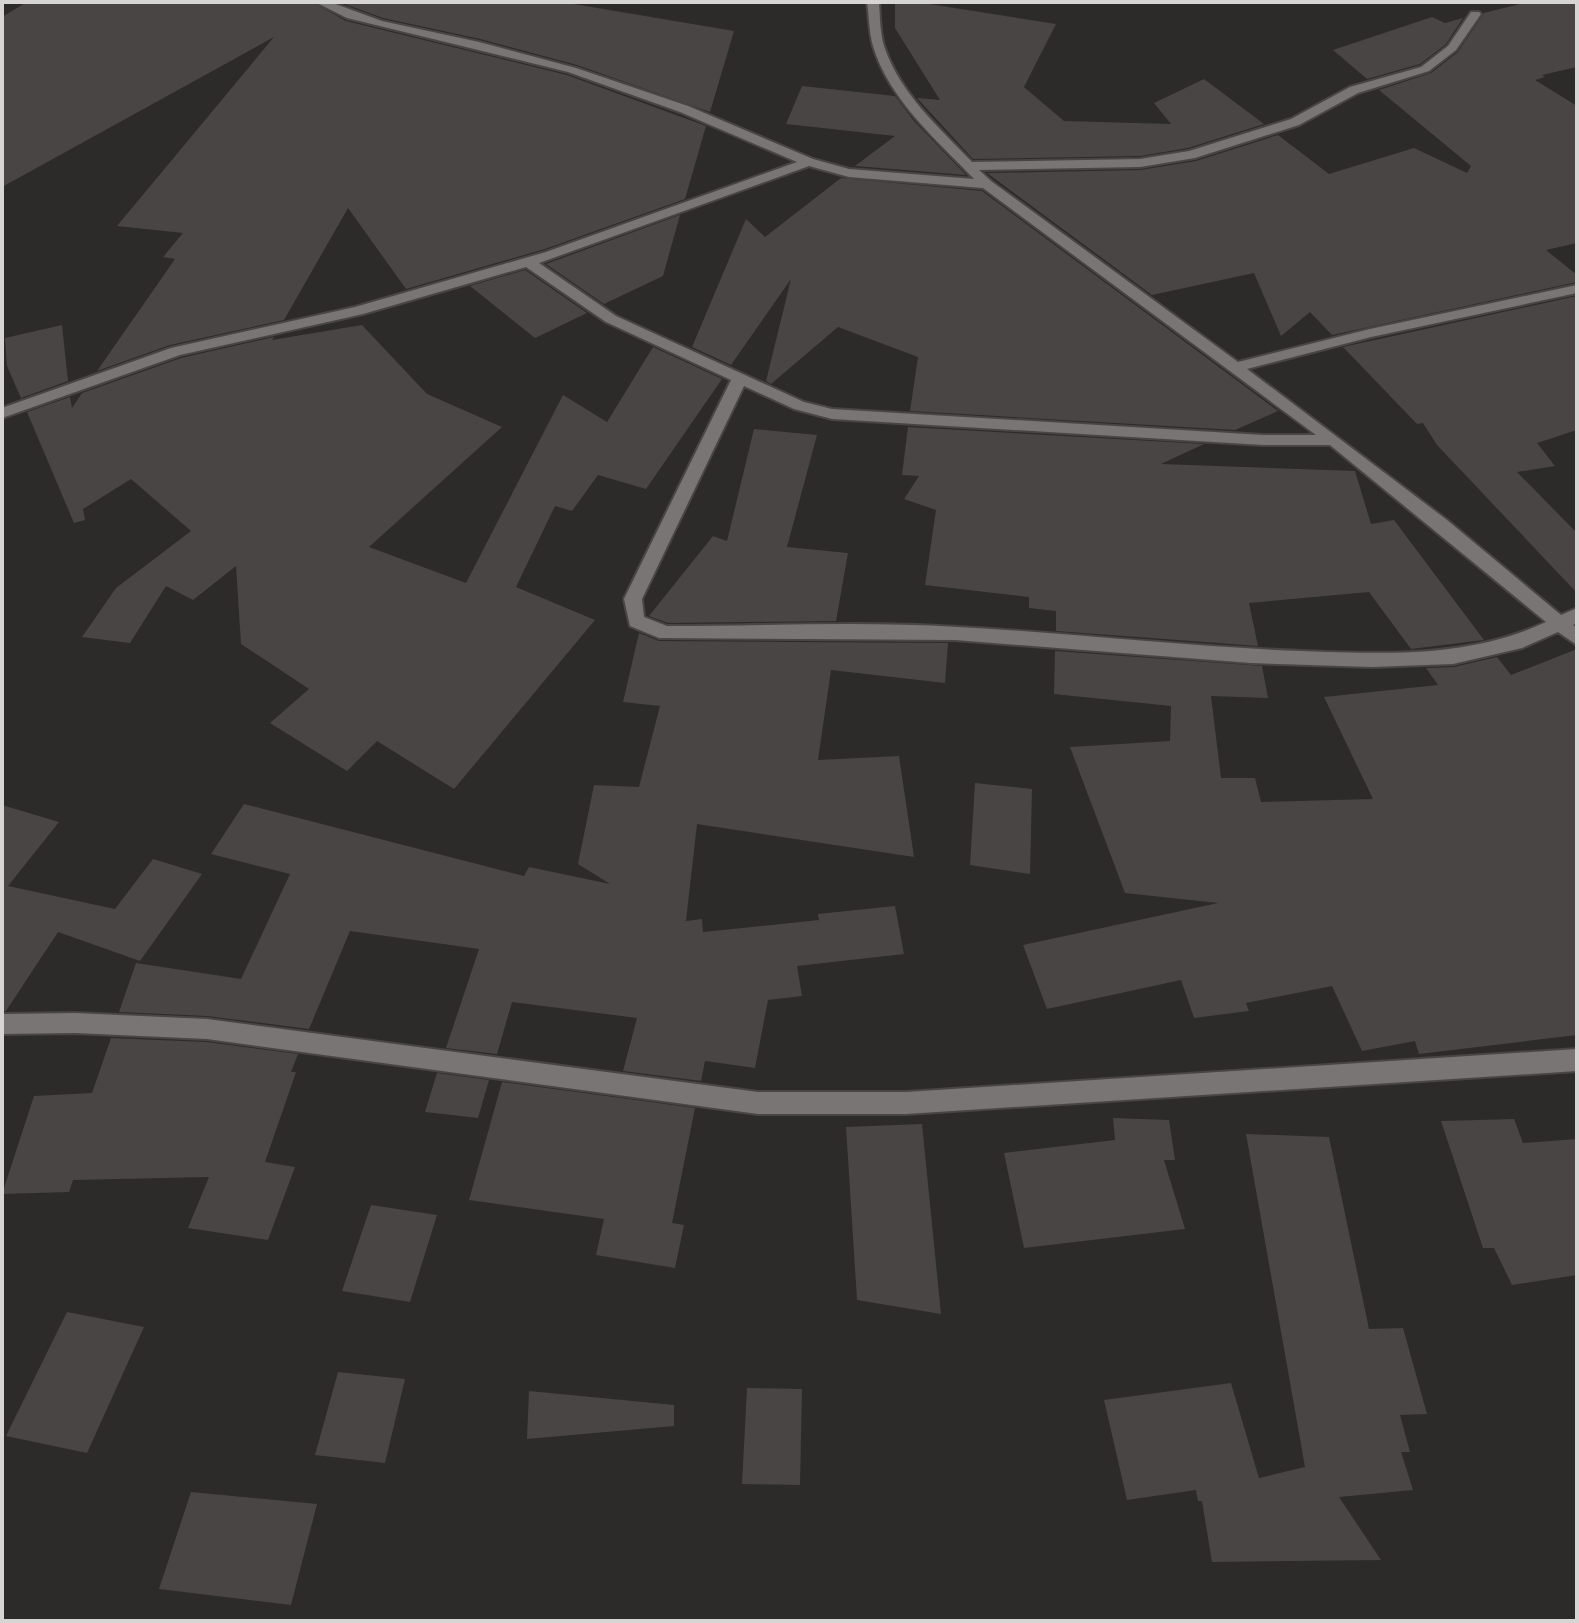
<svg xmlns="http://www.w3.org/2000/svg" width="1579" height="1623" font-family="Jost,sans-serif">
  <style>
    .building { fill: #484544 }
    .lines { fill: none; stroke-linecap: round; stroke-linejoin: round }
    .minor-casing { stroke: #484544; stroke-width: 4 }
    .minor { fill: #797574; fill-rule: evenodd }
  </style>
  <rect width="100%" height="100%" fill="#2d2a2a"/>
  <g class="building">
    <path d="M 27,2 L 312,2 L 346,21 L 567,75 L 706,126 L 685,199 L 545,249 L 406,289 L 348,208 L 284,320 L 170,345 L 97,371 L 175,259 L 163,257 L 183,233 L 117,226 L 274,37 L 2,187 L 2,17 Z"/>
    <path d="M 339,2 L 562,2 L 734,31 L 710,112 L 577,65 L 480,39 L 383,18 Z"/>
    <path d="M 895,2 L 917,2 L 1056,24 L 1024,87 L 1064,121 L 1171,124 L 1154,103 L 1204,79 L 1264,124 L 1188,148 L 1140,156 L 973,159 L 917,98 L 940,100 L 895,28 Z"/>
    <path d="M 1528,2 L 1577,2 L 1577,67 L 1542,75 L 1545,77 L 1535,80 L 1577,106 L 1577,243 L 1546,250 L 1577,275 L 1577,282 L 1332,335 L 1310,312 L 1281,336 L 1254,273 L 1152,295 L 987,173 L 1140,170 L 1196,161 L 1278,135 L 1329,174 L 1414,148 L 1467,173 L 1471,166 L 1379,90 L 1431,73 L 1458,52 L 1484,13 Z"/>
    <path d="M 1432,17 L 1445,23 L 1463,18 L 1446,44 L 1420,64 L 1367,79 L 1333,50 Z"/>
    <path d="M 802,86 L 895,96 L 914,121 L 966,175 L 855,166 L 895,136 L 786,124 Z"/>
    <path d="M 841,178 L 982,191 L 1278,411 L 1235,430 L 910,411 L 918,357 L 838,327 L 771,384 L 766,381 L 791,279 L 731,365 L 692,347 L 746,219 L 765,237 Z"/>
    <path d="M 680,215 L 663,276 L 604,304 L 546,264 Z"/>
    <path d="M 525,270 L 587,313 L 535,338 L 470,286 Z"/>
    <path d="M 1577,296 L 1577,430 L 1537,443 L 1555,466 L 1517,472 L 1577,533 L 1577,593 L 1437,445 L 1423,423 L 1417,424 L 1343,347 Z"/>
    <path d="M 62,325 L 68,381 L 21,398 L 7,366 L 5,338 Z"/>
    <path d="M 362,325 L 427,394 L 502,427 L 369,547 L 466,583 L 563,395 L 607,422 L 653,347 L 722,379 L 646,489 L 598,475 L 572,511 L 555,506 L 516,587 L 595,620 L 454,789 L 377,741 L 347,771 L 270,723 L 309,689 L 241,644 L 236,566 L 193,600 L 166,586 L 130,643 L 82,637 L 116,588 L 191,531 L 131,479 L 83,509 L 85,520 L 74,523 L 27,412 L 70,397 L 72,408 L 82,393 L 181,358 L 274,337 L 272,340 Z"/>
    <path d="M 908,427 L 1204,444 L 1161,464 L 1355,471 L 1371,524 L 1394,520 L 1484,640 L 1411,649 L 1369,592 L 1249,603 L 1258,646 L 1056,631 L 1056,611 L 1029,608 L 1029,597 L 925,585 L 936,510 L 904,499 L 919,476 L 902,475 Z"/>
    <path d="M 754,429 L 817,435 L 787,547 L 848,553 L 836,621 L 668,623 L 649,616 L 713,536 L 727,541 Z"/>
    <path d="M 639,633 L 659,641 L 948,643 L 945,683 L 831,670 L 818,760 L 899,756 L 914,857 L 697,824 L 686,921 L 702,919 L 703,932 L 819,920 L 818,914 L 895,906 L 904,954 L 797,966 L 802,996 L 768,1000 L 755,1068 L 705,1061 L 701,1081 L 623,1071 L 637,1018 L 512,1002 L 497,1054 L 446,1048 L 479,949 L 350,931 L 309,1029 L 207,1016 L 119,1012 L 136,963 L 241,979 L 290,874 L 211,854 L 244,804 L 524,876 L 529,867 L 610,884 L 578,864 L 594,785 L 639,787 L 660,706 L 623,702 Z"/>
    <path d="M 1577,649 L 1577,1035 L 1419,1054 L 1415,1041 L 1362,1051 L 1332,986 L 1246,1003 L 1249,1011 L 1194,1018 L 1181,980 L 1047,1009 L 1023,945 L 1218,903 L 1125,893 L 1070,747 L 1170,741 L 1171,706 L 1054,694 L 1055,651 L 1262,666 L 1268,698 L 1211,696 L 1221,778 L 1255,778 L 1261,802 L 1373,799 L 1324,697 L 1438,685 L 1426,668 L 1454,667 L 1497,657 L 1511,675 Z"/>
    <path d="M 975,783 L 1032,789 L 1030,874 L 970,865 Z"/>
    <path d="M 2,805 L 59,822 L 8,886 L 115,909 L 153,859 L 202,874 L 140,961 L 58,932 L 6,1011 L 2,1011 Z"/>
    <path d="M 111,1038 L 207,1042 L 298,1054 L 291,1072 L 296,1072 L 265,1162 L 295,1167 L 268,1240 L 188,1228 L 209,1177 L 73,1180 L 69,1192 L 2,1194 L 34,1096 L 92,1093 Z"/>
    <path d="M 437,1073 L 489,1080 L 478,1118 L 425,1112 Z"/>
    <path d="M 502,1082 L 695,1108 L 672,1223 L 684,1225 L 675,1268 L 596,1255 L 604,1219 L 469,1200 Z"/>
    <path d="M 1113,1118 L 1169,1120 L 1175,1160 L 1164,1160 L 1185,1229 L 1024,1248 L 1004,1153 L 1115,1140 Z"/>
    <path d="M 1514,1119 L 1523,1143 L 1577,1139 L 1577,1275 L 1512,1285 L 1494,1248 L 1483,1248 L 1441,1121 Z"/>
    <path d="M 922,1124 L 941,1314 L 857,1300 L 846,1127 Z"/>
    <path d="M 1246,1134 L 1329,1137 L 1369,1329 L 1403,1328 L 1427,1414 L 1400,1415 L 1410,1452 L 1401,1452 L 1413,1490 L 1339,1497 L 1381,1560 L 1212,1562 L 1202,1501 L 1198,1501 L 1196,1490 L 1127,1500 L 1104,1400 L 1231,1383 L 1259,1478 L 1305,1467 Z"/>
    <path d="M 371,1205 L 437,1215 L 410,1302 L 342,1291 Z"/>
    <path d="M 67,1312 L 144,1327 L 87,1453 L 6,1436 Z"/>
    <path d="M 338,1372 L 405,1379 L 385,1463 L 315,1455 Z"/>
    <path d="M 747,1388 L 802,1389 L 800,1485 L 742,1484 Z"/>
    <path d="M 529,1391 L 674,1405 L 674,1426 L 527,1439 Z"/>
    <path d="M 191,1492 L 317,1504 L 291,1605 L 159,1589 Z"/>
  </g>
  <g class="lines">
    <g class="minor-casing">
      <g id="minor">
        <path d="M 315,2 L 330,2 L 382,21 L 479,42 L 576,68 L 688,106 L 813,159 L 849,169 L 974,179 C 938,141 889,100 873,46 C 869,32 869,16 867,2 L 879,2 C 880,16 880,33 884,46 C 900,94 939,127 972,162 L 1140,159 L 1189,151 L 1291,119 L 1350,87 L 1421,67 L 1448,46 L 1471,12 L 1479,12 L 1481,14 L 1456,50 L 1429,71 L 1358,93 L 1299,125 L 1195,158 L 1140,167 L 979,170 L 991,181 L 1238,362 L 1370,329 L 1577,285 L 1577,293 L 1371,337 L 1247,369 L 1447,520 L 1561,615 L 1577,608 L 1577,623 L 1573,625 L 1577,628 L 1577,645 L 1558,632 L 1522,648 L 1453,664 L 1372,667 L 1251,663 L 955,640 L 659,638 L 630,626 L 624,599 L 731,380 L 606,322 L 526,267 L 363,314 L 180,355 L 2,418 L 2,408 L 171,348 L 355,307 L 546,252 L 797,162 L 680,112 L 568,72 L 347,18 ZM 809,166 L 849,177 L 983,188 L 1316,435 L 1263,435 L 832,409 L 804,402 L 616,316 L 539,263 ZM 744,386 L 794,409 L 832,419 L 1263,445 L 1330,445 L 1546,622 C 1469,658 1385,654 1302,651 C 1187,647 1073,633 958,627 C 861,621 763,626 667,626 L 644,617 L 642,599 Z"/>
        <path d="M 75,1013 L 207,1019 L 758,1092 L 906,1092 L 1577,1049 L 1577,1071 L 906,1114 L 758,1114 L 207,1039 L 75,1033 L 2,1034 L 2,1014 Z"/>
      </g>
    </g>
    <use href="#minor" class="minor"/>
  </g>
  <rect width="1579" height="1623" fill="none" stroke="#d7d5d4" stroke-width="8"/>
</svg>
